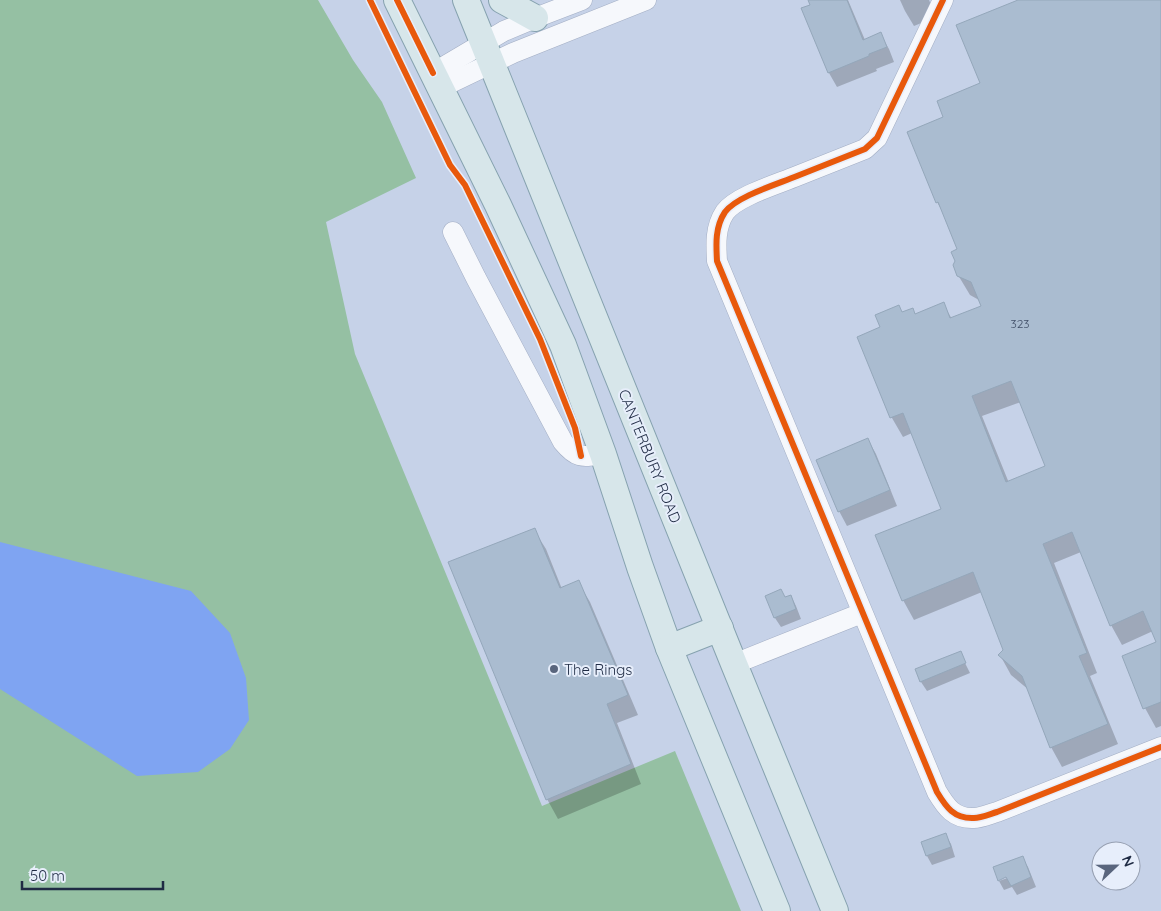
<svg xmlns="http://www.w3.org/2000/svg" width="1161" height="911" font-family="Quicksand,sans-serif">
  <style>
    .green { fill: #95c0a3 }
    .water { fill: #7fa4f2 }
    .shadow { fill: #0003; fill-rule: evenodd }
    .building { fill: #aabcd0; stroke: #94a7ba; fill-rule: evenodd }
    .lines { fill: none; stroke-linecap: round; stroke-linejoin: round }
    .minor-casing { stroke: #a3aec4; stroke-width: 21 }
    .major-casing { stroke: #86a2af; stroke-width: 28 }
    .minor { stroke: #f6f8fc; stroke-width: 20 }
    .major { stroke: #d7e6ea; stroke-width: 26 }
    .cycleway-casing { stroke: #e7eefb; stroke-width: 9 }
    .cycleway { stroke: #e8590c; stroke-width: 6 }
    .poi-dot { fill: #59657d; stroke: #e7eefb; stroke-width: 2 }
    .labels { text-anchor: middle; dominant-baseline: central; stroke-width: 4; stroke-linejoin: round; paint-order: stroke }
    .number-label { font-size: 12px; fill: #425068 }
    .street-label { font-size: 15px; fill: #1f2b44; stroke: #e7eefb }
    .poi-label { font-size: 15px; fill: #1f2b44; stroke: #e7eefb; text-anchor: start }
  </style>
  <rect width="100%" height="100%" fill="#c6d2e8"/>
  <path class="green" d="M 0,0 L 318,0 L 353,60 L 382,102 L 416,178 L 326,222 L 355,354 L 542,806 L 675,751 L 741,911 L 0,911 Z"/>
  <path class="water" d="M 0,542 L 191,591 L 230,633 L 246,678 L 249,720 L 230,749 L 198,772 L 137,776 L 0,689 Z"/>
  <g class="shadow">
    <path d="M 809,0 L 848,0 L 865,40 L 880,34 L 889,49 L 894,62 L 876,69 L 877,71 L 837,87 L 829,73 Z"/>
    <path d="M 900,0 L 929,0 L 936,17 L 914,26 L 905,11 Z"/>
    <path d="M 1022,0 L 1161,0 L 1161,726 L 1156,728 L 1145,708 L 1158,643 L 1153,631 L 1122,645 L 1111,625 L 1081,552 L 1054,563 L 1097,673 L 1090,676 L 1118,744 L 1062,767 L 1051,747 L 1029,690 L 1011,675 L 1000,655 L 1004,650 L 982,592 L 914,620 L 903,600 L 942,509 L 912,433 L 903,437 L 892,418 L 859,338 L 882,328 L 902,313 L 915,315 L 943,304 L 952,319 L 982,307 L 979,300 L 970,295 L 958,275 L 958,250 L 945,216 L 937,202 L 945,118 L 982,84 ZM 1021,402 L 1047,466 L 1009,483 L 982,416 Z"/>
    <path d="M 868,440 L 876,454 L 897,506 L 847,526 L 839,511 Z"/>
    <path d="M 534,530 L 546,549 L 562,589 L 578,582 L 590,602 L 638,715 L 617,723 L 641,784 L 558,819 L 547,799 Z"/>
    <path d="M 767,596 L 785,599 L 791,596 L 796,606 L 801,619 L 781,627 L 775,618 Z"/>
    <path d="M 960,653 L 970,673 L 927,691 L 921,682 L 916,670 Z"/>
    <path d="M 945,834 L 951,844 L 955,857 L 932,865 L 927,856 Z"/>
    <path d="M 1022,858 L 1028,867 L 1036,887 L 1017,895 L 1012,887 L 1004,890 L 999,881 L 1013,876 Z"/>
  </g>
  <g class="building">
    <path d="M 808,0 L 847,0 L 863,40 L 881,32 L 887,47 L 869,54 L 869,56 L 828,73 L 801,8 L 810,5 Z"/>
    <path d="M 1018,0 L 1161,0 L 1161,702 L 1143,709 L 1122,656 L 1156,642 L 1143,611 L 1110,626 L 1072,532 L 1043,544 L 1087,653 L 1079,656 L 1108,724 L 1050,748 L 1022,676 L 998,655 L 1003,650 L 973,572 L 902,601 L 875,535 L 941,509 L 903,413 L 890,418 L 857,337 L 880,327 L 875,315 L 899,305 L 902,312 L 913,308 L 915,314 L 944,302 L 950,318 L 981,306 L 971,282 L 957,276 L 953,265 L 955,261 L 951,252 L 957,249 L 938,202 L 936,203 L 907,132 L 943,117 L 937,101 L 980,83 L 956,25 ZM 1011,381 L 1045,466 L 1006,482 L 972,396 Z"/>
    <path d="M 868,438 L 890,490 L 838,512 L 816,460 Z"/>
    <path d="M 535,528 L 560,588 L 579,580 L 628,695 L 607,704 L 631,764 L 546,800 L 448,562 Z"/>
    <path d="M 781,589 L 785,597 L 791,595 L 796,609 L 774,618 L 765,596 Z"/>
    <path d="M 961,651 L 966,663 L 920,682 L 915,669 Z"/>
    <path d="M 946,833 L 951,847 L 926,856 L 921,842 Z"/>
    <path d="M 1023,856 L 1031,877 L 1011,886 L 1006,877 L 998,881 L 993,867 Z"/>
  </g>
  <g class="lines">
    <g class="minor-casing">
      <g id="minor">
        <path d="M 943,0 L 877,138 L 865,149 C 842,158 820,167 797,176 C 778,184 737,196 725,212 C 715,227 716,244 717,261 L 937,792 C 946,807 954,819 974,818 C 981,818 990,814 997,812 L 1161,747"/>
        <path d="M 433,73 L 504,31 L 535,18 L 582,0"/>
        <path d="M 440,88 L 513,53 L 646,0"/>
        <path d="M 453,232 L 476,278 L 563,442 C 577,459 582,457 603,454"/>
        <path d="M 734,664 L 862,613"/>
      </g>
    </g>
    <g class="major-casing">
      <g id="major">
        <path d="M 397,0 L 498,205 L 563,345 L 603,454 L 640,567 L 669,648 L 777,911"/>
        <path d="M 466,0 L 734,664 L 835,911"/>
        <path d="M 502,0 L 535,18"/>
        <path d="M 669,648 L 720,628"/>
      </g>
    </g>
    <use href="#minor" class="minor"/>
    <use href="#major" class="major"/>
    <g class="cycleway-casing">
      <g id="cycleway">
        <path d="M 370,0 L 450,165 L 465,185 L 540,339 L 575,428 L 581,456"/>
        <path d="M 397,0 L 433,73"/>
        <path d="M 943,0 L 877,138 L 865,149 C 842,158 820,167 797,176 C 778,184 737,196 725,212 C 715,227 716,244 717,261 L 937,792 C 946,807 954,819 974,818 C 981,818 990,814 997,812 L 1161,747"/>
      </g>
    </g>
    <use href="#cycleway" class="cycleway"/>
  </g>
  <circle class="poi-dot" cx="554" cy="669" r="5"/>
  <g class="labels">
    <g class="number-label">
      <text x="1020" y="323">323</text>
    </g>
    <g class="street-label">
      <text transform="translate(650 456) rotate(68)">CANTERBURY ROAD</text>
    </g>
    <g class="poi-label">
      <text x="564" y="669">The Rings</text>
    </g>
  </g>
  <g transform="translate(1116 866) rotate(68)"><circle r="24" fill="#e7eefb" stroke="#97a0b2"/>
  <path d="M0-4L9 19L0 12L-9 19Z" fill="#59657d"/>
  <text y="-8" font-size="14" font-weight="bold" text-anchor="middle" fill="#1f2b44">N</text>
  </g>
  <path d="M22 881v8h141v-8" fill="none" stroke="#1f2b44" stroke-width="2.5"/>
  <text x="30" y="881" font-size="15" fill="#1f2b44" stroke="#e7eefb" stroke-width="4" paint-order="stroke">50 m</text>
</svg>
